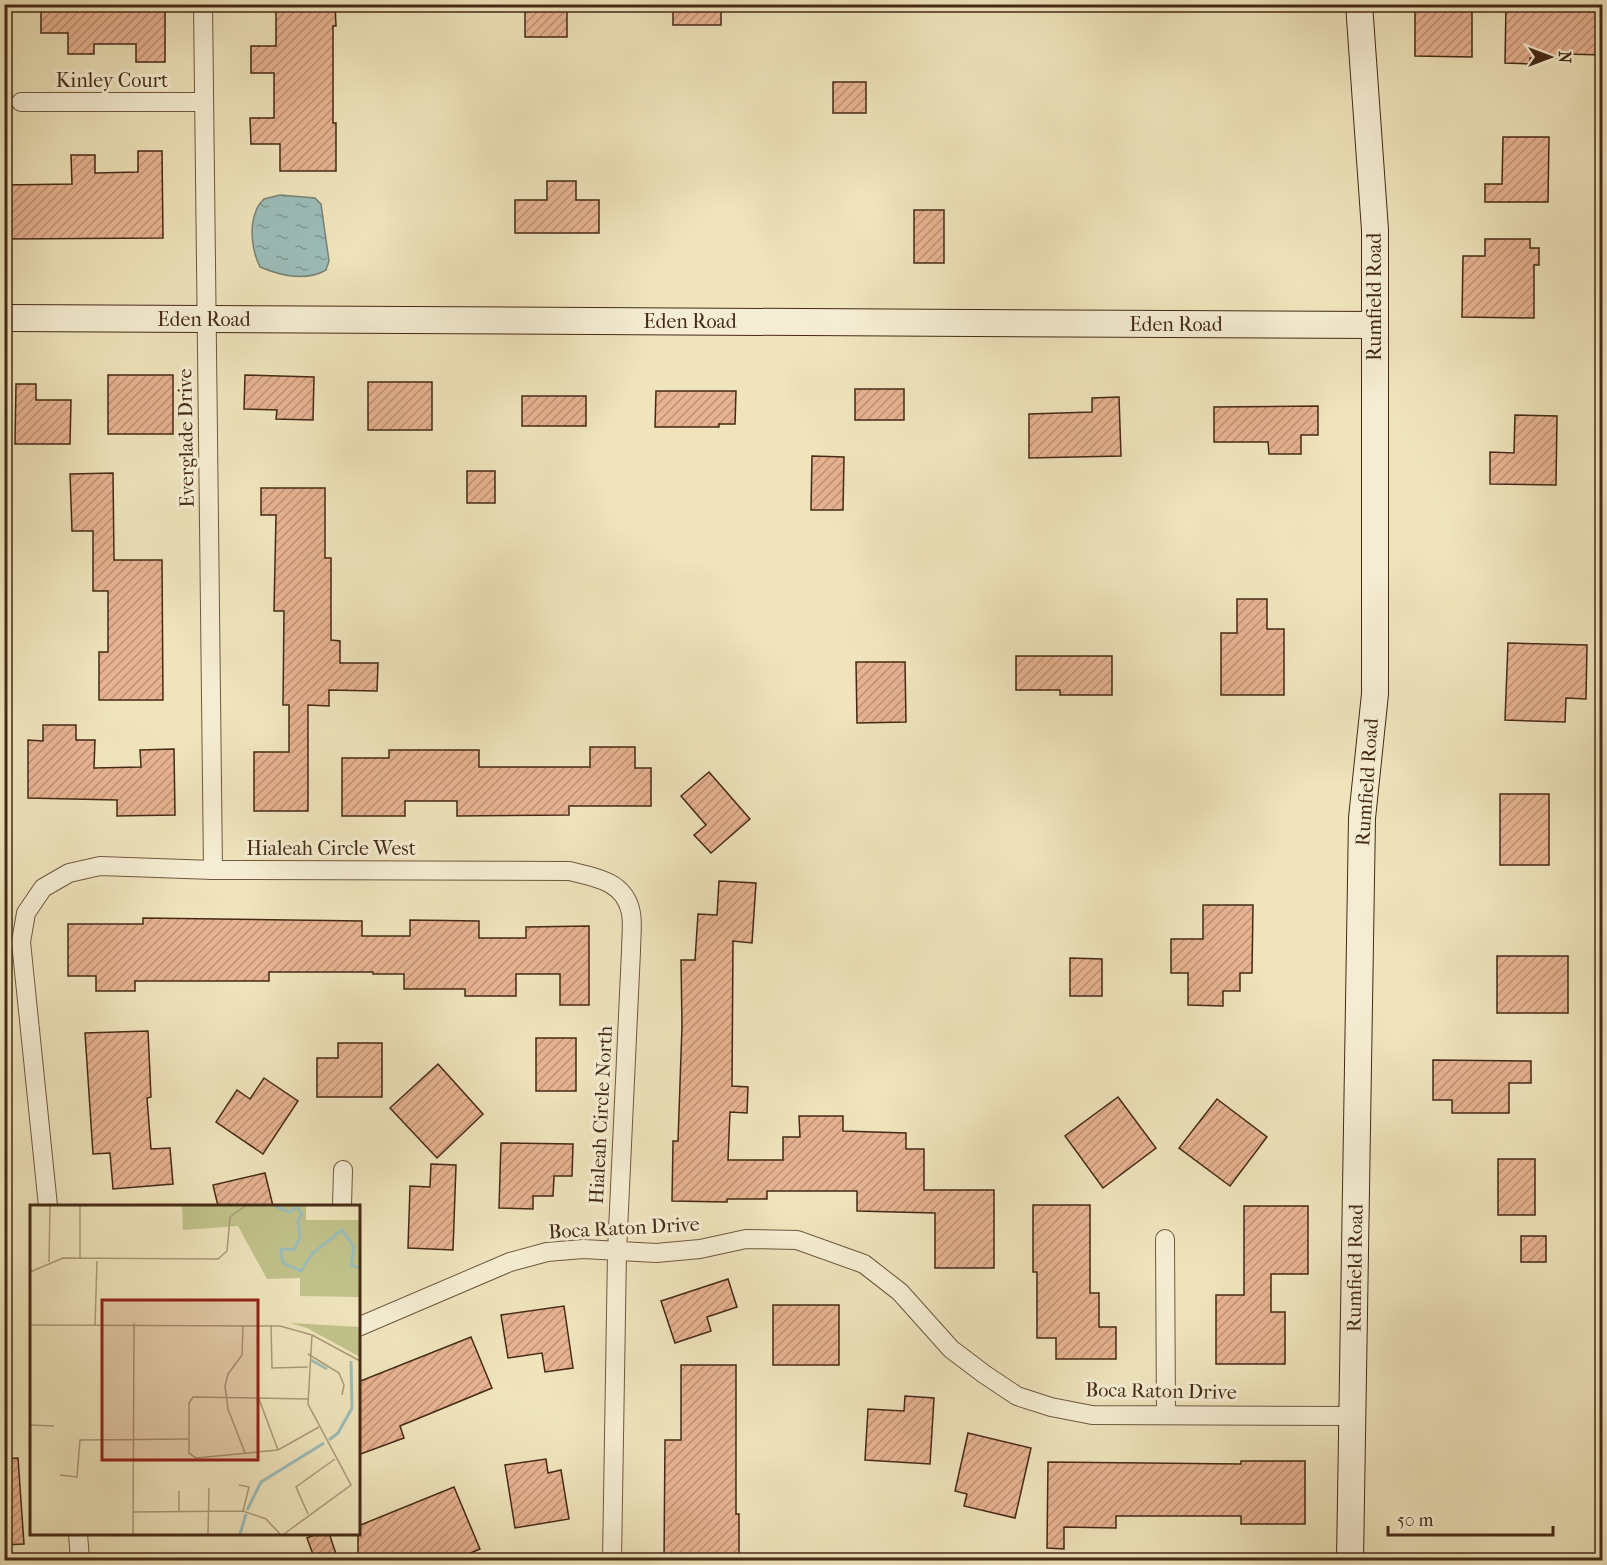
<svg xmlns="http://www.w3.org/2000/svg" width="1607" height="1565" font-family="'IM FELL French Canon',serif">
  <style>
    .water { fill: url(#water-ripples); stroke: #798277; stroke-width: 1.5 }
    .building { fill: url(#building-hatch); stroke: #452a15; stroke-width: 1.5 }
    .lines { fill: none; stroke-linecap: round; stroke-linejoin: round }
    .street-casing { stroke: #70583f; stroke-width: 20 }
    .secondary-casing { stroke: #452a15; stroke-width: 28 }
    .street { stroke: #f5edd3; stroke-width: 18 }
    .secondary { stroke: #f5edd3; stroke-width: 26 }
    .labels { text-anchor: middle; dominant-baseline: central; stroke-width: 6; stroke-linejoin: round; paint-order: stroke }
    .street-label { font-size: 20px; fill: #452a15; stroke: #f5edd3 }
    .inset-river { fill: none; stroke: #9cbdb9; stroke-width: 3 }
    .inset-road { fill: none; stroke: #ab9a79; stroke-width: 1.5 }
    .view { fill: #8f2418; fill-opacity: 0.15; stroke: #8f2418; stroke-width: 3 }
    .inset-edge { fill: none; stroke: #452a15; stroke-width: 3 }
  </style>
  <defs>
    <pattern id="water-ripples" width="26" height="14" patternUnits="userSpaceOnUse" patternTransform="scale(1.5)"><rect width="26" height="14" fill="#9cbdb9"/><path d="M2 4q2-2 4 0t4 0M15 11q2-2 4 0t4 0" fill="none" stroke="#819a95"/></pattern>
    <pattern id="building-hatch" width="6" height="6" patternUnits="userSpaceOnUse" patternTransform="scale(1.5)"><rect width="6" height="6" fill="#e7b392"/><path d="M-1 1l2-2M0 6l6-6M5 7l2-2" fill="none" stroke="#bd9276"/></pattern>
  </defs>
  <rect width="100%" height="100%" fill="#efe4bc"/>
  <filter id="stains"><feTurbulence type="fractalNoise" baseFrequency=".00333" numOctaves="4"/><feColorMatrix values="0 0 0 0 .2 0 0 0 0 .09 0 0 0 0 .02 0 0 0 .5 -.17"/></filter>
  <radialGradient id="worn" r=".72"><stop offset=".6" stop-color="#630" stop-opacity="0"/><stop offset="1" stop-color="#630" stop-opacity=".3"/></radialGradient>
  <path class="water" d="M 280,195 L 315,198 L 321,204 L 329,261 L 326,270 C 305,282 281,276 260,267 C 252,251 249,228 256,211 C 257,207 261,202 264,199 Z"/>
  <g class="building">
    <path d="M 41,4 L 165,4 L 165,62 L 136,62 L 136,44 L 94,44 L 94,54 L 68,54 L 68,33 L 41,33 Z"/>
    <path d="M 276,4 L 335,4 L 336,26 L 333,26 L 333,123 L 336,123 L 336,171 L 280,171 L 280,144 L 251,144 L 250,118 L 274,118 L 274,73 L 251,73 L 251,46 L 276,46 Z"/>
    <rect x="525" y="4" width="42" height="33"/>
    <rect x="673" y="4" width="48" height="21"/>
    <path d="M 1415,4 L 1472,4 L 1472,57 L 1415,56 Z"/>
    <path d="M 1506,4 L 1602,4 L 1602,55 L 1565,54 L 1565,58 L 1530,58 L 1530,64 L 1505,63 Z"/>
    <rect x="833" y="82" width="33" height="31"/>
    <path d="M 1503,137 L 1549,137 L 1548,202 L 1485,202 L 1485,184 L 1502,184 Z"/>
    <path d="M 138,151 L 162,151 L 163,238 L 4,239 L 4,185 L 72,184 L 71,155 L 95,155 L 95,173 L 138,172 Z"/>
    <path d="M 547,181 L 576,181 L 576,200 L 599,200 L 599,233 L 515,233 L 515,200 L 547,200 Z"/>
    <rect x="914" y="210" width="30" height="53"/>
    <path d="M 1485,239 L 1530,239 L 1530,248 L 1539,248 L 1539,265 L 1534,265 L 1534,318 L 1462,317 L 1463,256 L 1485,256 Z"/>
    <rect x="108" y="375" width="65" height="59"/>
    <path d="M 245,375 L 314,377 L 313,420 L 276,419 L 277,410 L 244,409 Z"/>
    <rect x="368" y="382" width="64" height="48"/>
    <path d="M 16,384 L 36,384 L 36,400 L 71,400 L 70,444 L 15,444 Z"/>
    <rect x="855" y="389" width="49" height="31"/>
    <path d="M 656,391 L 736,391 L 735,424 L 719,424 L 719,427 L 655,427 Z"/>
    <rect x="522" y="396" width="64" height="30"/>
    <path d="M 1119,397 L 1121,456 L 1029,458 L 1029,414 L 1092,412 L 1092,398 Z"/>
    <path d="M 1318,406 L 1318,435 L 1301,435 L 1301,454 L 1269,454 L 1268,442 L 1214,442 L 1214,407 Z"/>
    <path d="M 1515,415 L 1557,416 L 1556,485 L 1490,484 L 1490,452 L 1514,453 Z"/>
    <path d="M 812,456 L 844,457 L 843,510 L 811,510 Z"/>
    <rect x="467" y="471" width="28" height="32"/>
    <path d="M 113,473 L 114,560 L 162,560 L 163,700 L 99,700 L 99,652 L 108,652 L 108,591 L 93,591 L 93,531 L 72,531 L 70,474 Z"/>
    <path d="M 261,488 L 325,488 L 325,558 L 331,558 L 331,640 L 340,641 L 340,663 L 378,663 L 377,691 L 329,690 L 329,706 L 308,705 L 308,811 L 254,811 L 254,752 L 289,752 L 289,705 L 283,705 L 284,611 L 274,611 L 276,515 L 261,515 Z"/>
    <path d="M 1237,599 L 1267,599 L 1267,629 L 1284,629 L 1284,695 L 1221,695 L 1221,633 L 1237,633 Z"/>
    <path d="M 1508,643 L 1587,645 L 1586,699 L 1566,698 L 1565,722 L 1505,720 Z"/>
    <path d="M 1016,656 L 1112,656 L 1112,695 L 1060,695 L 1060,690 L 1016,690 Z"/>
    <path d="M 856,662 L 905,662 L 906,722 L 857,723 Z"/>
    <path d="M 43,725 L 76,725 L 76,740 L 95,740 L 94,768 L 141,767 L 140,750 L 174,749 L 175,815 L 117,816 L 117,800 L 28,798 L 28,740 L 43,741 Z"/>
    <path d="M 590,747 L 635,747 L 635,768 L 651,768 L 651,806 L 569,806 L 569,815 L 457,816 L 457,801 L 405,801 L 405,816 L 342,816 L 342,758 L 389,758 L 389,750 L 479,750 L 479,767 L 590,767 Z"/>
    <path d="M 709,772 L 750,819 L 711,853 L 694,835 L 706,825 L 681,796 Z"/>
    <rect x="1500" y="794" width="49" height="71"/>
    <path d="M 719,881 L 756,883 L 752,943 L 733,941 L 732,1086 L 748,1087 L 747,1113 L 730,1112 L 728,1160 L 783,1160 L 783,1137 L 800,1137 L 799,1116 L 843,1116 L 843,1131 L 906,1133 L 906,1149 L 924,1149 L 924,1190 L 994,1190 L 994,1268 L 935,1268 L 935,1213 L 857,1211 L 857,1191 L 767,1191 L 767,1199 L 727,1199 L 727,1202 L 672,1201 L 673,1141 L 678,1141 L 682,1026 L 681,960 L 695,960 L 698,914 L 717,915 Z"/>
    <path d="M 1203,905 L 1253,905 L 1252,973 L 1240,973 L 1240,991 L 1223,991 L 1223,1006 L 1188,1005 L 1188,973 L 1171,973 L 1171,939 L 1203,939 Z"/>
    <path d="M 143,918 L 362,921 L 362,936 L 410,936 L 410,920 L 479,921 L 479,938 L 526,938 L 526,927 L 589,926 L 589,1005 L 560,1005 L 560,974 L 516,974 L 516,996 L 465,996 L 465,989 L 404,989 L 404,974 L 373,974 L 373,972 L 269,972 L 269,981 L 135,981 L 135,991 L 96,991 L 96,976 L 68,976 L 68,924 L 143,924 Z"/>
    <rect x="1497" y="956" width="71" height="57"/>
    <path d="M 1070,958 L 1102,959 L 1102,996 L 1070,996 Z"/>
    <path d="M 148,1031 L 151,1097 L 147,1098 L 151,1149 L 170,1148 L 173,1184 L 113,1189 L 110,1153 L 93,1154 L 85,1033 Z"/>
    <rect x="536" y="1038" width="40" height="53"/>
    <path d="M 338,1043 L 382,1043 L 382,1097 L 317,1097 L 317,1058 L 338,1058 Z"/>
    <path d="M 1433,1060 L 1531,1061 L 1531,1083 L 1509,1083 L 1509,1113 L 1452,1113 L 1452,1100 L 1433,1100 Z"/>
    <path d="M 438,1064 L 483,1114 L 437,1158 L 390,1108 Z"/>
    <path d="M 264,1078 L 298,1101 L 263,1154 L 216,1122 L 237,1090 L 250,1099 Z"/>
    <path d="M 1118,1097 L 1156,1148 L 1103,1188 L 1065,1136 Z"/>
    <path d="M 1217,1099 L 1267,1137 L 1230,1186 L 1179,1148 Z"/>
    <path d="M 501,1143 L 573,1144 L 572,1176 L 554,1176 L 553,1196 L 533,1196 L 533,1209 L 499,1208 Z"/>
    <rect x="1498" y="1159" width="37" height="56"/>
    <path d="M 431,1164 L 456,1165 L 453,1250 L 408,1248 L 410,1186 L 430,1187 Z"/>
    <path d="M 265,1173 L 273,1206 L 218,1206 L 213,1185 Z"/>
    <path d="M 1033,1205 L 1090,1205 L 1090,1293 L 1099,1293 L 1099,1327 L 1116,1327 L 1116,1359 L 1056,1359 L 1056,1338 L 1037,1338 L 1037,1272 L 1033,1272 Z"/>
    <path d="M 1244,1206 L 1308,1206 L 1308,1274 L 1271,1274 L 1271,1312 L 1285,1312 L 1285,1364 L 1216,1364 L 1216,1295 L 1244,1295 Z"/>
    <rect x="1521" y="1236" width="25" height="26"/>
    <path d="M 728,1279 L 737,1307 L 707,1317 L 711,1331 L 675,1343 L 661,1301 Z"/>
    <rect x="773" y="1305" width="66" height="60"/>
    <path d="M 564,1306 L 573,1368 L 545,1372 L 542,1353 L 508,1358 L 501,1315 Z"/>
    <path d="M 471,1337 L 492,1388 L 400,1426 L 404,1438 L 358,1455 L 358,1382 Z"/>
    <path d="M 681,1365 L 736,1365 L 736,1514 L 739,1514 L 739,1560 L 664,1560 L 665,1440 L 681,1440 Z"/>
    <path d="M 905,1396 L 934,1398 L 930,1464 L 865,1460 L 868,1409 L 904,1411 Z"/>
    <path d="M 968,1433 L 1031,1448 L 1015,1518 L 964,1506 L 967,1494 L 955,1491 Z"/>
    <path d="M 18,1458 L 24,1544 L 4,1545 L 4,1459 Z"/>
    <path d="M 546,1459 L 548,1473 L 561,1470 L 569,1519 L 515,1528 L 505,1465 Z"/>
    <path d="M 1241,1461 L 1305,1461 L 1305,1524 L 1241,1524 L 1241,1516 L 1116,1516 L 1116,1528 L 1064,1527 L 1064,1549 L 1047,1548 L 1048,1462 L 1241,1464 Z"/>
    <path d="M 454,1487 L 480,1549 L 454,1560 L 358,1560 L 358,1526 Z"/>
    <path d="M 319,1533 L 329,1533 L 338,1560 L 315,1560 L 307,1538 Z"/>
  </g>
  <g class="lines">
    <g class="street-casing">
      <g id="street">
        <path d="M 203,4 L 213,870"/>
        <path d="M 21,102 L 203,102"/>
        <path d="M 48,1206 L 21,942 L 26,913 L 43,888 L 69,873 L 100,866 L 213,870 L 569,871 C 595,877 625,881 631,913 C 633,925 631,939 631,951 L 617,1252 L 612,1560"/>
        <path d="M 342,1206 L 343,1170"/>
        <path d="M 1165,1239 L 1166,1414"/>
        <path d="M 358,1327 L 510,1262 L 547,1252 L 583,1249 L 656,1253 L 700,1249 L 746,1239 L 797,1240 L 864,1264 L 900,1292 L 951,1349 L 984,1374 L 1017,1396 L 1051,1407 L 1092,1415 L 1352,1416"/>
        <path d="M 78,1534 L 80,1560"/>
      </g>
    </g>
    <g class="secondary-casing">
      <g id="secondary">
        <path d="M 4,318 L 1375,325"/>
        <path d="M 1350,1560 L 1362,818 L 1375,694 L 1375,230 L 1359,4"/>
      </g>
    </g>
    <use href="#street" class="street"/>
    <use href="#secondary" class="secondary"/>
  </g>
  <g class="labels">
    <g class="street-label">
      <text x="112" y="80">Kinley Court</text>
      <text transform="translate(1374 297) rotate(-90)">Rumfield Road</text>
      <text x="204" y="319">Eden Road</text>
      <text x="690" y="321">Eden Road</text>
      <text x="1176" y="324">Eden Road</text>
      <text transform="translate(186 438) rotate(-91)">Everglade Drive</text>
      <text transform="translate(1367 782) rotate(-86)">Rumfield Road</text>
      <text x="331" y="848">Hialeah Circle West</text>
      <text transform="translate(601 1115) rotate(-87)">Hialeah Circle North</text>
      <text transform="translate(624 1228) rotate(-3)">Boca Raton Drive</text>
      <text transform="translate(1355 1268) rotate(-89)">Rumfield Road</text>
      <text transform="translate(1161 1391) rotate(1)">Boca Raton Drive</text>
    </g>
  </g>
  <g transform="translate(30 1205)">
    <rect width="330" height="330" fill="#efe4bc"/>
    <path d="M 152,1 L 276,1 L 276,15 L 330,15 L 330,92 L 270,91 L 270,73 L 237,74 L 208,21 L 153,25 ZM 260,118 L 330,122 L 330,152 L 277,123 Z" fill="#c1c28b"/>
    <path class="inset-river" d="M 245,1 L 259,7 L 267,2 L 272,9 L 268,15 L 270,32 L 264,45 L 251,44 L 253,58 L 271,66 L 283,48 L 312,25 L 324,42 L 321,60 L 330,63M 281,155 L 297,164M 299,235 L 308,228 L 322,203 L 321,156M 217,305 L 231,277 L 294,238M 210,329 L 216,309"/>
    <path class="inset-road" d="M 50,53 L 50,1M 19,57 L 20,1M 0,67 L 33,53 L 188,54 L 197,46 L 200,12 L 215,1M 0,120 L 250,121 L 282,130 L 330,156M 65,120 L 67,56M 241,120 L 242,163 L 278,162M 213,121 L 212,150 L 198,169 L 195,181 L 198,204 L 215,248M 278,149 L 309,168 L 314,180 L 312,190M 229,194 L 248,245M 278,194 L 163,192 L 159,198 L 159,248 L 166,253 L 248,245 L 289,222M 0,220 L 24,221M 30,270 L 47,272 L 50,235 L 158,234M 209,280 L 219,282 L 213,306M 103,307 L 213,306 L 236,314 L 250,329M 149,307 L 149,286M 278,309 L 266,282 L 305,254M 103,329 L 104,118M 178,329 L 179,283M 254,329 L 321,280 L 278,199 L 282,130"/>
    <path class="view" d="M 72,95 L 228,95 L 228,255 L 72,255 Z"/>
    <rect width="330" height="330" class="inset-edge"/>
  </g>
  <rect width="1607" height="1565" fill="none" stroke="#efe4bc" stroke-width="24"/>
  <rect x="6" y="6" width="1595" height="1553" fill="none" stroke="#452a15" stroke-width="3"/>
  <rect x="12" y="12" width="1583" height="1541" fill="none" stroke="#452a15" stroke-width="1.5"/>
  <g transform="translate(1550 57) rotate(90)" stroke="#f5edd3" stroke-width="4.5" paint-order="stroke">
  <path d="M0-4.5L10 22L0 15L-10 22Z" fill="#452a15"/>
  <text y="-9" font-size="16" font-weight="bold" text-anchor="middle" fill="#452a15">N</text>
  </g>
  <path d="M1388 1526v9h165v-9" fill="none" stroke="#452a15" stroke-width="3"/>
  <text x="1397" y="1526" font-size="18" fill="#452a15" stroke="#f5edd3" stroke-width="4.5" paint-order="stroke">50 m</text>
  <rect width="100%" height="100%" filter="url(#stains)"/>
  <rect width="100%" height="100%" fill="url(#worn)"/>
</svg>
